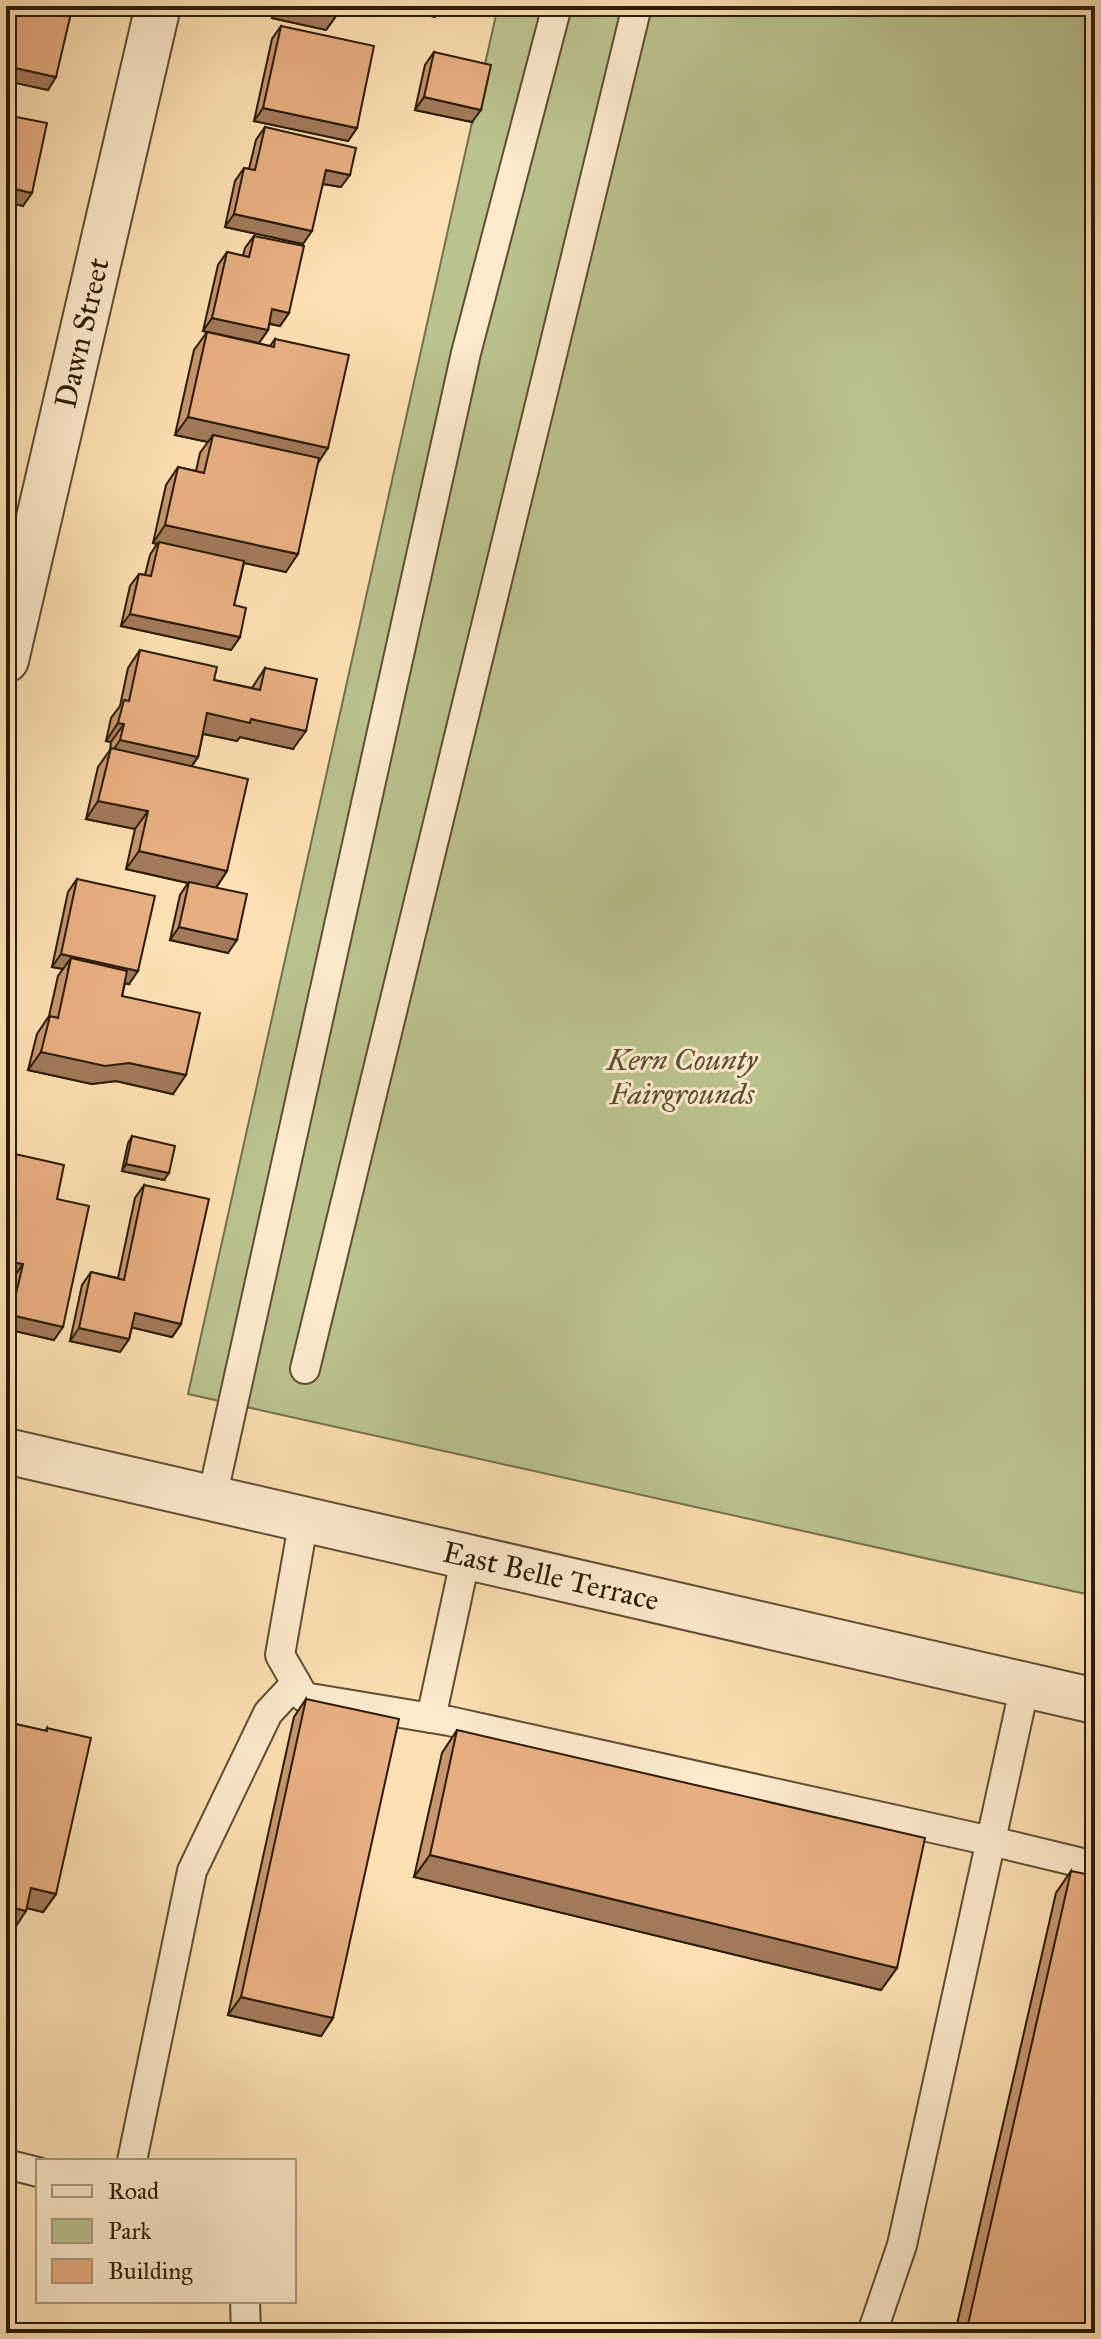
<svg xmlns="http://www.w3.org/2000/svg" width="1101" height="2339" font-family="'IM FELL Great Primer',serif">
  <style>
    .green { fill: #bac390; stroke: #73704b; stroke-width: 2 }
    .lines { fill: none; stroke-linecap: round; stroke-linejoin: round }
    .service-casing { stroke: #604d31; stroke-width: 32 }
    .minor-casing { stroke: #604d31; stroke-width: 48 }
    .tertiary-casing { stroke: #604d31; stroke-width: 48 }
    .service { stroke: #fdeacd; stroke-width: 28 }
    .minor { stroke: #fdeacd; stroke-width: 44 }
    .tertiary { stroke: #fdeacd; stroke-width: 44 }
    .wall { fill: #c7966f; stroke: #2c1c06; stroke-width: 2 }
    .shaded-wall { fill: #a27a5a; stroke: #2c1c06; stroke-width: 2 }
    .building { fill: #e7ae81; stroke: #2c1c06; stroke-width: 2 }
    .labels { text-anchor: middle; dominant-baseline: central; stroke-width: 6; stroke-linejoin: round; paint-order: stroke }
    .street-label { font-size: 30px; fill: #2c1c06; stroke: #fdeacd }
    .park-label { font-size: 30px; font-style: italic; fill: #574e2f; stroke: #fdeacd }
  </style>
  <rect width="100%" height="100%" fill="#fcdfb2"/>
  <filter id="stains"><feTurbulence type="fractalNoise" baseFrequency=".0025" numOctaves="4"/><feColorMatrix values="0 0 0 0 .2 0 0 0 0 .09 0 0 0 0 .02 0 0 0 .5 -.17"/></filter>
  <radialGradient id="worn" r=".72"><stop offset=".6" stop-color="#630" stop-opacity="0"/><stop offset="1" stop-color="#630" stop-opacity=".3"/></radialGradient>
  <path class="green" d="M 498,6 L 1095,6 L 1095,1596 L 188,1394 Z"/>
  <g class="lines">
    <g class="service-casing">
      <g id="service">
        <path d="M 305,1369 L 637,6"/>
        <path d="M 212,1498 L 466,353 L 557,6"/>
        <path d="M 304,1519 L 280,1655 L 304,1697 L 449,1721 L 991,1841 L 1095,1866"/>
        <path d="M 431,1718 L 466,1556"/>
        <path d="M 132,2161 L 192,1871 L 268,1713 L 296,1683"/>
        <path d="M 6,2164 L 38,2172"/>
        <path d="M 245,2301 L 246,2333"/>
        <path d="M 872,2333 L 902,2245 L 1025,1685"/>
      </g>
    </g>
    <g class="minor-casing">
      <path id="minor" d="M 6,660 L 158,6"/>
    </g>
    <g class="tertiary-casing">
      <path id="tertiary" d="M 6,1451 L 1095,1701"/>
    </g>
    <use href="#service" class="service"/>
    <use href="#minor" class="minor"/>
    <use href="#tertiary" class="tertiary"/>
  </g>
  <g class="wall">
    <path d="M 275,6 L 340,6 L 339,12 L 326,30 L 272,18 Z"/>
    <path d="M 281,26 L 357,128 L 348,141 L 254,121 L 272,39 Z"/>
    <path d="M 434,52 L 472,122 L 415,110 L 425,65 Z"/>
    <path d="M 265,127 L 341,187 L 323,184 L 303,244 L 225,227 L 235,181 L 244,168 L 249,169 L 256,140 Z"/>
    <path d="M 254,236 L 289,313 L 280,326 L 269,324 L 268,330 L 259,343 L 203,331 L 218,265 L 227,252 L 243,256 L 245,248 Z"/>
    <path d="M 207,332 L 270,346 L 275,339 L 318,462 L 286,572 L 244,563 L 234,605 L 240,637 L 231,650 L 121,626 L 130,586 L 139,574 L 145,575 L 150,555 L 157,544 L 153,543 L 166,485 L 178,467 L 196,471 L 200,453 L 208,442 L 175,435 L 194,350 Z"/>
    <path d="M 140,650 L 214,680 L 252,688 L 265,668 L 293,749 L 240,737 L 237,741 L 203,734 L 198,757 L 192,766 L 227,871 L 216,888 L 228,953 L 170,940 L 180,895 L 188,883 L 126,869 L 135,829 L 86,819 L 98,767 L 110,750 L 111,742 L 106,741 L 111,718 L 120,706 L 128,668 Z"/>
    <path d="M 77,879 L 129,984 L 125,983 L 122,996 L 173,1094 L 116,1081 L 92,1084 L 28,1070 L 37,1034 L 49,1016 L 58,976 L 63,969 L 52,967 L 68,892 Z"/>
    <path d="M 132,1136 L 164,1180 L 122,1171 L 128,1143 Z"/>
    <path d="M 6,1152 L 57,1199 L 54,1340 L 6,1329 L 6,1311 L 14,1277 L 6,1276 Z"/>
    <path d="M 144,1185 L 181,1324 L 172,1337 L 132,1327 L 129,1339 L 120,1352 L 70,1341 L 82,1285 L 91,1272 L 118,1278 L 135,1198 Z"/>
    <path d="M 306,1699 L 333,2018 L 321,2036 L 228,2015 L 294,1717 Z"/>
    <path d="M 11,1723 L 45,1731 L 47,1728 L 56,1894 L 43,1912 L 27,1908 L 14,1929 L 6,1927 L 6,1731 Z"/>
    <path d="M 457,1730 L 881,1990 L 414,1877 L 442,1753 Z"/>
    <path d="M 1071,1871 L 1095,2333 L 955,2333 L 1056,1893 Z"/>
  </g>
  <g class="shaded-wall">
    <path d="M 280,6 L 313,6 L 339,12 L 326,30 L 272,18 Z"/>
    <path d="M 387,6 L 442,6 L 435,17 Z"/>
    <path d="M 6,66 L 56,77 L 48,90 L 6,81 Z"/>
    <path d="M 424,97 L 481,110 L 472,122 L 415,110 Z"/>
    <path d="M 263,108 L 357,128 L 348,141 L 254,121 Z"/>
    <path d="M 326,170 L 350,175 L 341,187 L 317,183 Z"/>
    <path d="M 6,187 L 32,193 L 23,206 L 6,202 Z"/>
    <path d="M 234,214 L 312,231 L 303,244 L 225,227 Z"/>
    <path d="M 272,309 L 289,313 L 280,326 L 263,322 Z"/>
    <path d="M 212,318 L 268,330 L 259,343 L 203,331 Z"/>
    <path d="M 188,417 L 328,448 L 316,466 L 213,435 L 208,442 L 175,435 Z"/>
    <path d="M 165,525 L 298,554 L 286,572 L 158,544 L 159,542 L 157,544 L 153,543 Z"/>
    <path d="M 130,614 L 240,637 L 231,650 L 121,626 Z"/>
    <path d="M 207,713 L 251,719 L 306,731 L 293,749 L 240,737 L 237,741 L 195,732 Z"/>
    <path d="M 118,723 L 124,724 L 111,742 L 106,741 Z"/>
    <path d="M 120,740 L 198,757 L 185,775 L 108,758 Z"/>
    <path d="M 98,801 L 148,811 L 135,829 L 86,819 Z"/>
    <path d="M 139,851 L 227,871 L 215,889 L 126,869 Z"/>
    <path d="M 179,927 L 237,940 L 228,953 L 170,940 Z"/>
    <path d="M 61,954 L 138,971 L 129,984 L 68,970 L 71,958 L 63,969 L 52,967 Z"/>
    <path d="M 41,1052 L 129,1063 L 186,1075 L 173,1094 L 116,1081 L 92,1084 L 28,1070 Z"/>
    <path d="M 126,1164 L 169,1173 L 164,1180 L 122,1171 Z"/>
    <path d="M 6,1261 L 23,1264 L 14,1277 L 6,1276 Z"/>
    <path d="M 135,1313 L 181,1324 L 172,1337 L 126,1326 Z"/>
    <path d="M 11,1315 L 63,1327 L 54,1340 L 6,1329 L 6,1322 Z"/>
    <path d="M 79,1328 L 129,1339 L 120,1352 L 70,1341 Z"/>
    <path d="M 430,1855 L 897,1968 L 881,1990 L 414,1877 Z"/>
    <path d="M 31,1888 L 56,1894 L 43,1912 L 18,1906 Z"/>
    <path d="M 6,1906 L 26,1911 L 14,1929 L 6,1927 Z"/>
    <path d="M 241,1997 L 333,2018 L 321,2036 L 228,2015 Z"/>
  </g>
  <g class="building">
    <path d="M 6,6 L 40,6 L 71,13 L 56,77 L 6,66 Z"/>
    <path d="M 313,6 L 340,6 L 339,12 Z"/>
    <path d="M 281,26 L 374,46 L 357,128 L 263,108 Z"/>
    <path d="M 434,52 L 491,65 L 481,110 L 424,97 Z"/>
    <path d="M 6,115 L 47,123 L 32,193 L 6,187 Z"/>
    <path d="M 265,127 L 356,148 L 350,175 L 326,170 L 312,231 L 234,214 L 244,168 L 255,170 Z"/>
    <path d="M 254,236 L 304,246 L 289,313 L 272,309 L 268,330 L 212,318 L 227,252 L 249,257 Z"/>
    <path d="M 207,332 L 274,347 L 275,339 L 349,355 L 328,448 L 188,417 Z"/>
    <path d="M 213,435 L 319,458 L 298,554 L 165,525 L 178,467 L 204,473 Z"/>
    <path d="M 159,542 L 244,561 L 234,605 L 246,608 L 240,637 L 130,614 L 139,574 L 151,576 Z"/>
    <path d="M 140,650 L 217,667 L 214,680 L 260,690 L 265,668 L 317,679 L 306,731 L 251,719 L 250,723 L 207,713 L 198,757 L 120,740 L 124,724 L 118,723 L 124,700 L 129,701 Z"/>
    <path d="M 111,748 L 248,779 L 227,871 L 139,851 L 148,811 L 98,801 Z"/>
    <path d="M 77,879 L 155,896 L 138,971 L 61,954 Z"/>
    <path d="M 189,882 L 247,894 L 237,940 L 179,927 Z"/>
    <path d="M 71,958 L 127,971 L 122,996 L 200,1013 L 186,1075 L 129,1063 L 105,1066 L 41,1052 L 50,1016 L 58,1018 Z"/>
    <path d="M 132,1136 L 175,1146 L 169,1173 L 126,1164 Z"/>
    <path d="M 6,1152 L 64,1165 L 57,1199 L 89,1206 L 63,1327 L 11,1315 L 23,1264 L 6,1261 Z"/>
    <path d="M 144,1185 L 209,1199 L 181,1324 L 135,1313 L 129,1339 L 79,1328 L 91,1272 L 124,1280 Z"/>
    <path d="M 306,1699 L 399,1719 L 333,2018 L 241,1997 Z"/>
    <path d="M 11,1723 L 47,1731 L 47,1728 L 91,1738 L 56,1894 L 31,1888 L 26,1911 L 6,1906 L 6,1747 Z"/>
    <path d="M 457,1730 L 925,1838 L 897,1968 L 430,1855 Z"/>
    <path d="M 1071,1871 L 1095,1876 L 1095,2333 L 966,2333 Z"/>
  </g>
  <g class="labels">
    <g class="street-label">
      <text transform="translate(82 333) rotate(-77)">Dawn Street</text>
      <text transform="translate(551 1576) rotate(13)">East Belle Terrace</text>
    </g>
    <g class="park-label">
      <text x="682" y="1060">Kern County<tspan x="682" dy="34">Fairgrounds</tspan></text>
    </g>
  </g>
  <rect width="1101" height="2339" fill="none" stroke="#fcdfb2" stroke-width="32"/>
  <rect x="8" y="8" width="1085" height="2323" fill="none" stroke="#2c1c06" stroke-width="4"/>
  <rect x="16" y="16" width="1069" height="2307" fill="none" stroke="#2c1c06" stroke-width="2"/>
  <rect x="36" y="2159" width="260" height="144" fill="#fdeacd" stroke="#a9987d" stroke-width="2"/>
  <rect x="52" y="2185" width="40" height="12" fill="#fdeacd" stroke="#a9987d" stroke-width="2"/>
  <text x="108" y="2199" font-size="24" fill="#2c1c06">Road</text>
  <rect x="52" y="2219" width="40" height="24" fill="#bac390" stroke="#a9987d" stroke-width="2"/>
  <text x="108" y="2239" font-size="24" fill="#2c1c06">Park</text>
  <rect x="52" y="2259" width="40" height="24" fill="#e7ae81" stroke="#a9987d" stroke-width="2"/>
  <text x="108" y="2279" font-size="24" fill="#2c1c06">Building</text>
  <rect width="100%" height="100%" filter="url(#stains)"/>
  <rect width="100%" height="100%" fill="url(#worn)"/>
</svg>
